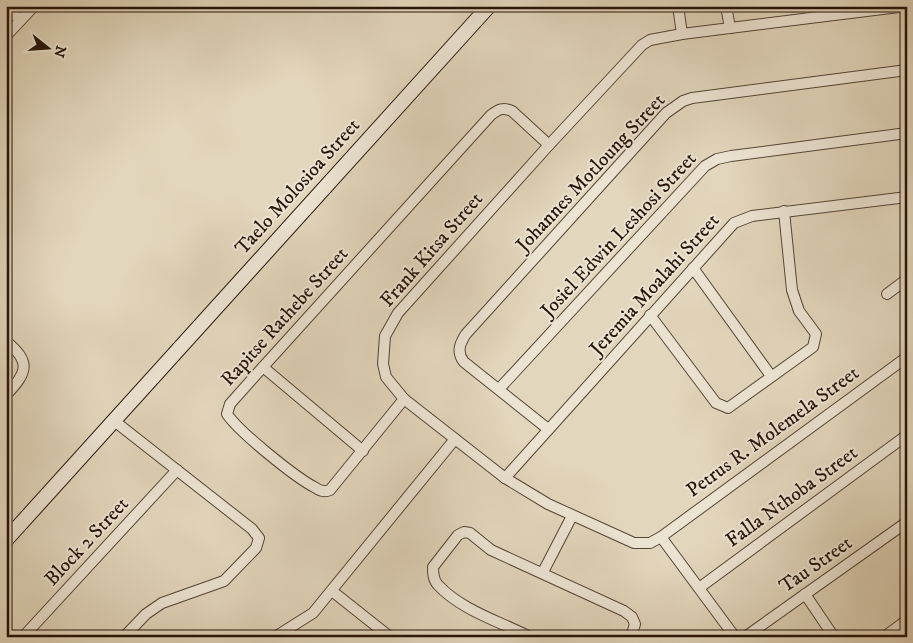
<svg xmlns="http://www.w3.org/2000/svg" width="913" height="643" font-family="'IM FELL DW Pica',serif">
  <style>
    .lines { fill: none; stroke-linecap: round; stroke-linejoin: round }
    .street-casing { stroke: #544435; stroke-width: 12 }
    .secondary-casing { stroke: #251308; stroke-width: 16 }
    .street { stroke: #ece4d3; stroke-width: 10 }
    .secondary { stroke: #ece4d3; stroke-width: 14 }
    .labels { text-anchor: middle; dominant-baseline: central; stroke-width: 4; stroke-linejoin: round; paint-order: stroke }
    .street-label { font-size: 20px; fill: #251308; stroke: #ece4d3 }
  </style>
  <rect width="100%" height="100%" fill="#e2d6bc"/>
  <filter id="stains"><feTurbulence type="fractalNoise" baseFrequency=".004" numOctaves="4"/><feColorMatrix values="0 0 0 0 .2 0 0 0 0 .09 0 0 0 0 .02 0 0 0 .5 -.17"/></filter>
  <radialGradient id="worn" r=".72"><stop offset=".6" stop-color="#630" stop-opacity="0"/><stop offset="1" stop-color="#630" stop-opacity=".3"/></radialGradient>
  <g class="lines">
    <g class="street-casing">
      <g id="street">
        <path d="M 678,6 L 682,34"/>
        <path d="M 726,6 L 730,28"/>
        <path d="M 907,6 L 682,34 L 650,40 L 642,45 L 549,145 L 398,313 L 385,336 L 383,364 L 386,377 L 404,399 L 505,478 L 548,504 L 634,543 L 650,543 L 661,537 L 907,357"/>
        <path d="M 6,8 L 21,20"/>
        <path d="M 6,36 L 34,6"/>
        <path d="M 693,268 L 771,376"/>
        <path d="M 887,294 L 907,279"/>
        <path d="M 650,315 L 716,403 L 728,408 L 813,347 L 816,334 L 799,311 L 792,290 L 784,211"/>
        <path d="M 6,341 C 31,362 28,372 6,395"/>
        <path d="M 263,367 L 363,451"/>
        <path d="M 499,389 L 705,166 L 717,159 L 731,156 L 907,133"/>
        <path d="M 404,399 L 330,490 C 325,492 320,491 316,488 C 296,478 239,432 227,414 L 230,404 L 263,367 L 491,115 C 499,109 503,107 512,111 L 549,145"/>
        <path d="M 113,420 L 252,529 L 259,538 L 256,548 L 224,581 L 162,603 L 146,614 L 124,637"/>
        <path d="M 548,429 L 464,362 C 456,352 460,343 466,334 L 666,113 L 683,101 L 692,98 L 907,70"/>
        <path d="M 505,478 L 734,223 L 752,216 L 907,197"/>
        <path d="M 661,537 L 735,637"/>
        <path d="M 543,572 L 572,516"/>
        <path d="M 699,588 L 907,435"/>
        <path d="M 332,591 L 390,637"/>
        <path d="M 805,594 L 834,637"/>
        <path d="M 23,637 L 177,470"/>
        <path d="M 275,637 L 313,613 L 455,439"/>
        <path d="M 530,637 C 501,622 461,610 438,585 C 433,580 433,573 433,567 L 458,535 L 464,532 L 470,533 L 491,550 L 624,611 L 632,617 L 635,624 L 631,637"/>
        <path d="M 745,637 L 907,522"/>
        <path d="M 884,637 L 907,620"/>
      </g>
    </g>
    <g class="secondary-casing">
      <path id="secondary" d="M 6,540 L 489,6"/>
    </g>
    <use href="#street" class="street"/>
    <use href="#secondary" class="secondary"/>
  </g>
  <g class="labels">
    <g class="street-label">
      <text transform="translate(591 173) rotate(-47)">Johannes Motloung Street</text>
      <text transform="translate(298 187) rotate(-48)">Taelo Molosioa Street</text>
      <text transform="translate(619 235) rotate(-47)">Josiel Edwin Leshosi Street</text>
      <text transform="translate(432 250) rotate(-49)">Frank Kitsa Street</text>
      <text transform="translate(655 285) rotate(-48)">Jeremia Moalahi Street</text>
      <text transform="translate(285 317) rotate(-48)">Rapitse Rathebe Street</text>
      <text transform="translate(773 432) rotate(-36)">Petrus R. Molemela Street</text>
      <text transform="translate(792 497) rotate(-36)">Falla Nthoba Street</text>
      <text transform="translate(87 542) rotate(-47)">Block 2 Street</text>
      <text transform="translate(816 565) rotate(-35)">Tau Street</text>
    </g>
  </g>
  <rect width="913" height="643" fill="none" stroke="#e2d6bc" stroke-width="25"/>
  <rect x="8" y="8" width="898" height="628" fill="none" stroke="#251308" stroke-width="2.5"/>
  <rect x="12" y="12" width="888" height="618" fill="none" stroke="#251308"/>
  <g transform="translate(48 48) rotate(107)" stroke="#ece4d3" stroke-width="4" paint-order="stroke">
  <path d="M0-4L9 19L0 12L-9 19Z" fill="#251308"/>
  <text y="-8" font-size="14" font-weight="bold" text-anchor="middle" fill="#251308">N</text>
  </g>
  <rect width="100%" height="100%" filter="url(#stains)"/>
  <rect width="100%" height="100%" fill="url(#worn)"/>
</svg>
